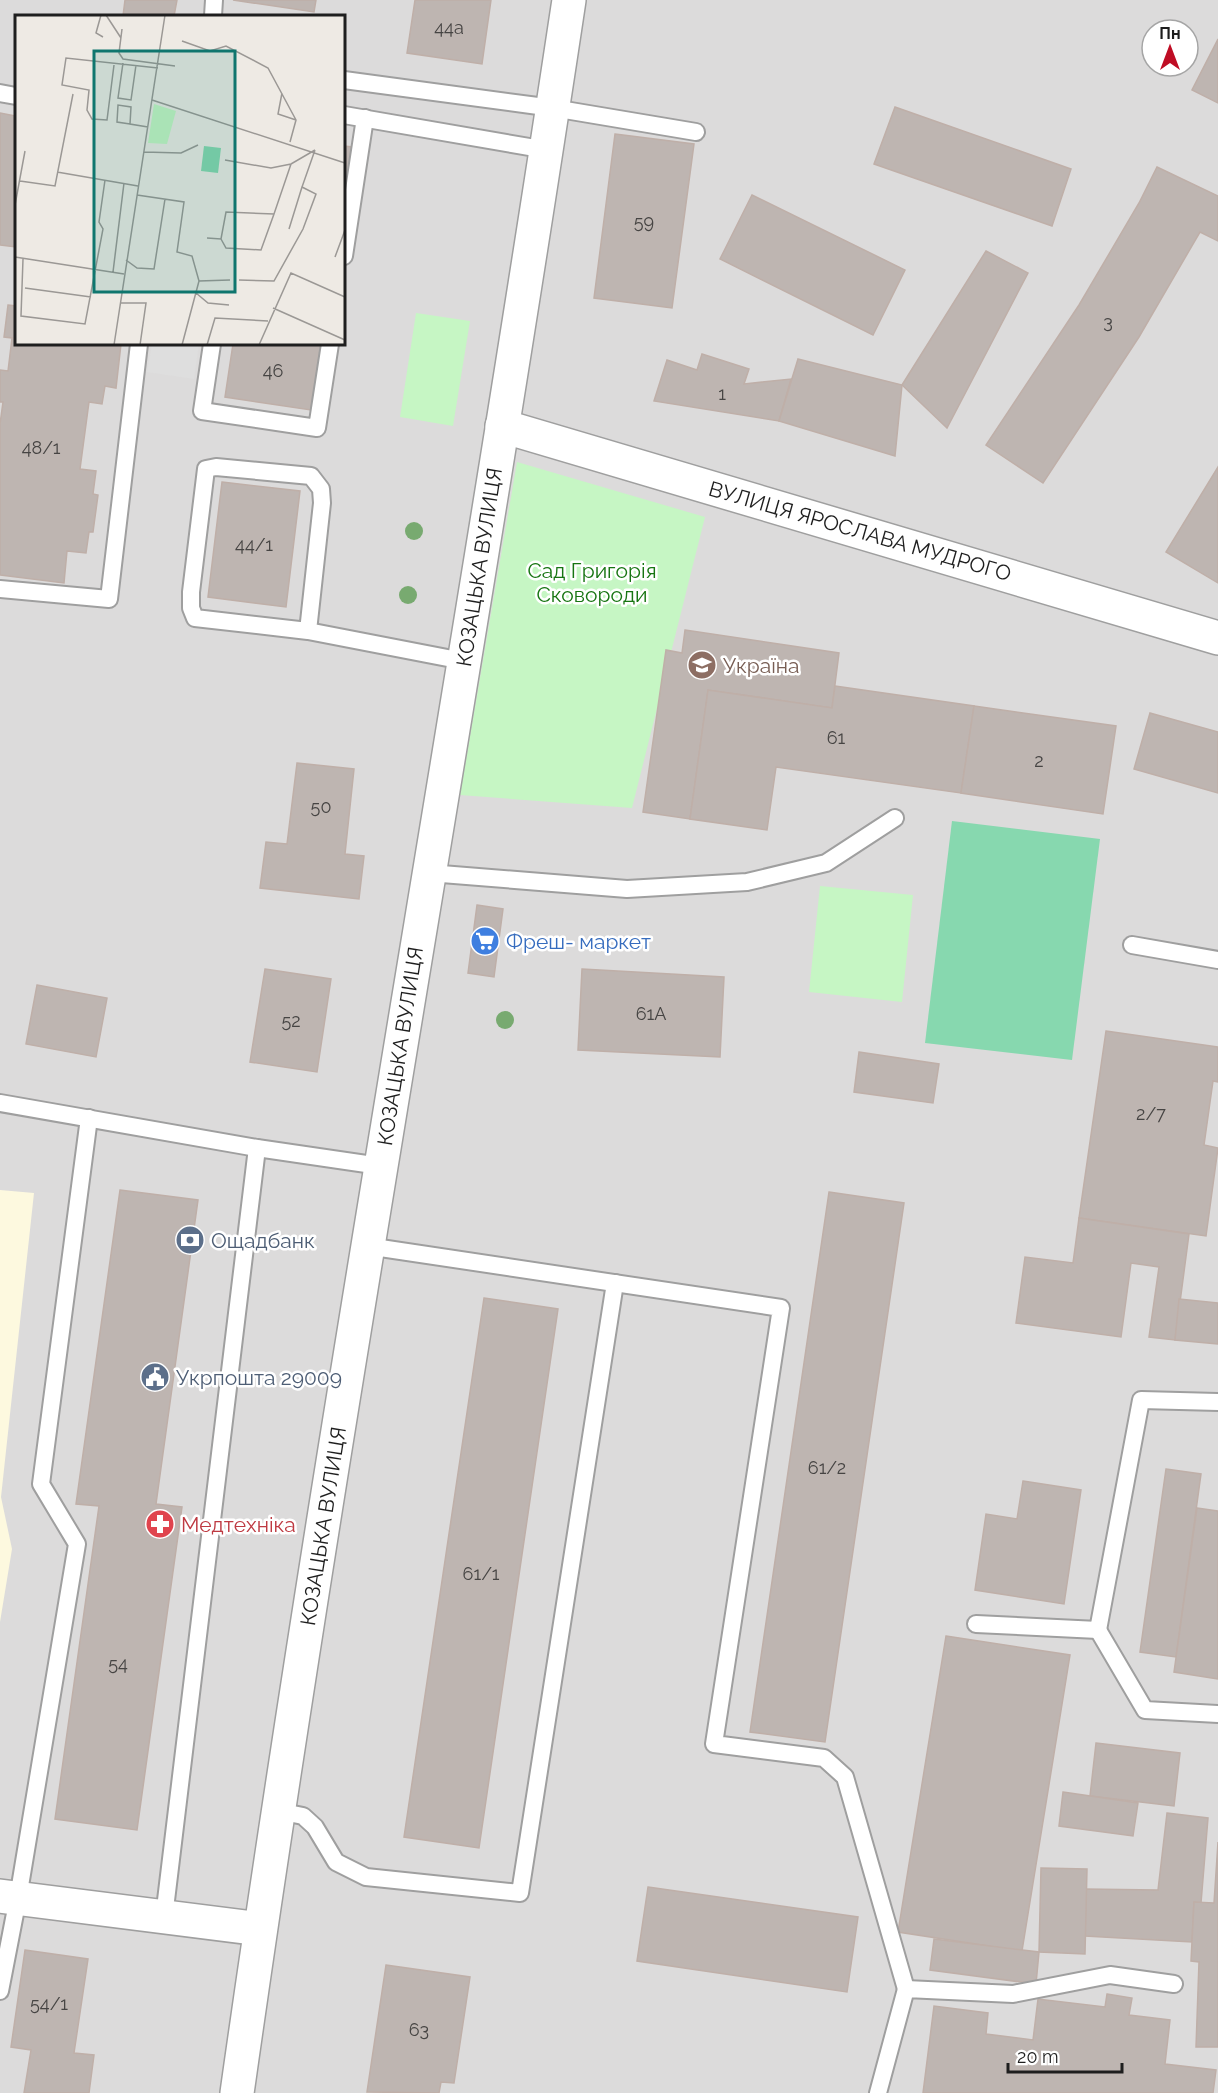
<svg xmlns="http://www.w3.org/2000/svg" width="1218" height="2093" font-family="Raleway,sans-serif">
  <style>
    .residential { fill: #dcdbdb; fill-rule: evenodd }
    .education { fill: #fdf9df }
    .park { fill: #c6f6c4 }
    .pitch { fill: #87d8af }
    .parking { fill: #dedede }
    .building { fill: #beb5b1; stroke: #bfafa8; stroke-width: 1.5 }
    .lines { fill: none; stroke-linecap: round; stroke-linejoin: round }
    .service-casing { stroke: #9f9f9f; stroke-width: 20 }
    .minor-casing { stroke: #9f9f9f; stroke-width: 36 }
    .service { stroke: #fff; stroke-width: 16 }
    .minor { stroke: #fff; stroke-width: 33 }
    .tree { fill: #78aa70 }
    .labels { text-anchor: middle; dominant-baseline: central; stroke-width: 5; stroke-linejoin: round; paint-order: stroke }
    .number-label { font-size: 18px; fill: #464443 }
    .street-label { font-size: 21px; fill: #1e1e1e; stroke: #fff }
    .park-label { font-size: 21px; fill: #177512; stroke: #fff }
    .education-label { font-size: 21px; fill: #785e54; stroke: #fff; text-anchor: start }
    .shop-label { font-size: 21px; fill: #366cbe; stroke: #fff; text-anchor: start }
    .service-label { font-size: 21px; fill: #4e5e75; stroke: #fff; text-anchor: start }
    .health-label { font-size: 21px; fill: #be3a42; stroke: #fff; text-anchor: start }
    .inset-road { fill: none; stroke: #9b9895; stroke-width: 1.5 }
    .view { fill: #0f766e; fill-opacity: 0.15; stroke: #0f766e; stroke-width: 3 }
    .inset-edge { fill: none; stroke: #1e1e1e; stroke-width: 3 }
  </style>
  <rect width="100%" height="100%" fill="#eeeae4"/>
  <path class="residential" d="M 0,0 L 1218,0 L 1218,2093 L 0,2093 ZM 16,16 L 344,16 L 344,344 L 16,344 ZM 1152,30 L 1188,30 L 1188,66 L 1152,66 Z"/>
  <path class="education" d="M 0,1190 L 34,1193 L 1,1497 L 12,1549 L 0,1622 Z"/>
  <g class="park">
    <path d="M 416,313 L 470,321 L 453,426 L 400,417 Z"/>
    <path d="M 517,462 L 705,517 L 632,808 L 460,795 Z"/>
    <path d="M 820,886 L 913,895 L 902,1002 L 809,992 Z"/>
  </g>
  <path class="pitch" d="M 952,821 L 1100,839 L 1072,1060 L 925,1043 Z"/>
  <path class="parking" d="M 152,344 L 199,344 L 194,379 L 147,372 Z"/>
  <g class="building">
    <path d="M 125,0 L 177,0 L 174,16 L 123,16 Z"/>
    <path d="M 233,0 L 316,0 L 314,12 Z"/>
    <path d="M 415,0 L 491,0 L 482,64 L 407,53 Z"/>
    <path d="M 1218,39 L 1218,103 L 1192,90 Z"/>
    <path d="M 895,107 L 1071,169 L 1052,226 L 874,164 Z"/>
    <path d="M 0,113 L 16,116 L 16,247 L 0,245 Z"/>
    <path d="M 615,134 L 694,144 L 672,308 L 594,298 Z"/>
    <path d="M 344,146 L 352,147 L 344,200 Z"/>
    <path d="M 1157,167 L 1218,196 L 1218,241 L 1200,232 L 1139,337 L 1043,483 L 986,445 L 1079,305 L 1139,203 Z"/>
    <path d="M 752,195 L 905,270 L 873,335 L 720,259 Z"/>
    <path d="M 986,251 L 1028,273 L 947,428 L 902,385 Z"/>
    <path d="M 8,305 L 16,306 L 16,344 L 121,344 L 116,388 L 105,386 L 102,404 L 89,402 L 80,469 L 96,471 L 93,494 L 98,495 L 93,532 L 89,532 L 86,553 L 67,551 L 64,583 L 0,575 L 0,424 L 3,402 L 0,402 L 0,370 L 8,371 L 12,338 L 4,337 Z"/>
    <path d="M 233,344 L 321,344 L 311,410 L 225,397 Z"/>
    <path d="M 702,354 L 749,369 L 744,384 L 791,379 L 779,421 L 654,401 L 667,360 L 697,370 Z"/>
    <path d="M 798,359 L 902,385 L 895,456 L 779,421 Z"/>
    <path d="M 1218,467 L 1218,583 L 1166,552 Z"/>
    <path d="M 222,482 L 300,491 L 286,607 L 208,597 Z"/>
    <path d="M 685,630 L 839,653 L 832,708 L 708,690 L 690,819 L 643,812 L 666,650 L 682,653 Z"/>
    <path d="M 835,686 L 974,706 L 961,793 L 776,767 L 767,830 L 690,819 L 708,690 L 832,708 Z"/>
    <path d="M 974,706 L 1116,726 L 1103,814 L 961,793 Z"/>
    <path d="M 1150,713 L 1218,732 L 1218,793 L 1134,769 Z"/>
    <path d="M 297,763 L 354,769 L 345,854 L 364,856 L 359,899 L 260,888 L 266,842 L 287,844 Z"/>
    <path d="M 477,905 L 503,909 L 494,977 L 468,973 Z"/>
    <path d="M 265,969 L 331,979 L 317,1072 L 250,1062 Z"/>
    <path d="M 582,969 L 724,977 L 720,1057 L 578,1050 Z"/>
    <path d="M 37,985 L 107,998 L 96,1057 L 26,1044 Z"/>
    <path d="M 1106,1031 L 1218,1047 L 1218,1082 L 1213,1081 L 1204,1145 L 1218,1148 L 1206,1236 L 1079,1218 Z"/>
    <path d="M 859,1052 L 939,1064 L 933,1103 L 854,1092 Z"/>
    <path d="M 120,1190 L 198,1200 L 156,1504 L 182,1507 L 137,1830 L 55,1819 L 99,1506 L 76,1504 Z"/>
    <path d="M 829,1192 L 904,1203 L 825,1742 L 750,1732 Z"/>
    <path d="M 1079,1218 L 1189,1234 L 1175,1340 L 1149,1337 L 1159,1267 L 1131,1263 L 1121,1337 L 1016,1323 L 1025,1257 L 1073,1263 Z"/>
    <path d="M 484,1298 L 558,1309 L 479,1848 L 404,1837 Z"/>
    <path d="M 1179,1299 L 1218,1303 L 1218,1344 L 1175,1340 Z"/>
    <path d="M 1166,1469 L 1201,1474 L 1176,1657 L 1140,1652 Z"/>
    <path d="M 1023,1481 L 1081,1490 L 1064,1604 L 975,1590 L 986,1514 L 1017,1519 Z"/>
    <path d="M 1197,1508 L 1218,1511 L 1218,1679 L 1174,1672 Z"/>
    <path d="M 946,1636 L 1070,1655 L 1022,1951 L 898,1932 Z"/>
    <path d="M 1096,1743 L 1180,1753 L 1174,1806 L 1090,1796 Z"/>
    <path d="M 1063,1792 L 1138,1803 L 1133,1836 L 1059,1826 Z"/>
    <path d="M 1167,1813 L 1208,1818 L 1201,1903 L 1194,1902 L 1192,1942 L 1085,1936 L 1086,1889 L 1158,1890 Z"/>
    <path d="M 1218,1842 L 1218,2047 L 1196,2047 L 1199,1962 L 1191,1961 L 1194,1902 L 1214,1903 Z"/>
    <path d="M 1041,1868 L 1087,1869 L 1085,1954 L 1039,1952 Z"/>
    <path d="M 648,1887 L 858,1917 L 847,1992 L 637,1961 Z"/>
    <path d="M 934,1939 L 1039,1952 L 1036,1984 L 930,1970 Z"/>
    <path d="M 25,1950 L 88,1959 L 74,2053 L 94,2055 L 89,2093 L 24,2093 L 31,2050 L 11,2047 Z"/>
    <path d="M 386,1965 L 470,1977 L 454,2083 L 441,2082 L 439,2093 L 367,2092 Z"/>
    <path d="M 1107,1994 L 1132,1998 L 1129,2015 L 1170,2020 L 1165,2064 L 1216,2070 L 1213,2093 L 923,2093 L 934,2006 L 988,2013 L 986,2034 L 1033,2040 L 1038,1999 L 1105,2007 Z"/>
  </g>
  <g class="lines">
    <g class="service-casing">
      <g id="service">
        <path d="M 213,16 L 214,0"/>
        <path d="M 344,80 L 553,108 L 696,132"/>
        <path d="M 0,93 L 16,96"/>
        <path d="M 344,115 L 547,150"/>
        <path d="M 344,256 L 365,118"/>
        <path d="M 212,344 L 202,411 L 317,428 L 330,344"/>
        <path d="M 0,589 L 109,599 L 139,344"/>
        <path d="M 308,631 L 195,618 L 191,608 L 191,592 L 206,469 L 216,467 L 311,476 L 321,489 L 322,503 L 308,631 L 463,661"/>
        <path d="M 429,873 L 627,889 L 747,882 L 826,863 L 895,818"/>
        <path d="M 1132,945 L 1218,960"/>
        <path d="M 0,1103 L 257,1148 L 380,1166"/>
        <path d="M 367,1246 L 781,1308 L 714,1744 L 824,1758 L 845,1777 L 906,1989"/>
        <path d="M 976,1624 L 1098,1630 L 1141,1400 L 1218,1402"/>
        <path d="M 1098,1630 L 1145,1710 L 1218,1714"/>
        <path d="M 278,1811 L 303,1816 L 315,1827 L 336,1862 L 366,1877 L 520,1893 L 615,1283"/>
        <path d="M 164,1917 L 257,1148"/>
        <path d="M 0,1991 L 18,1898 L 77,1544 L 41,1484 L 89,1118"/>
        <path d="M 878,2093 L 906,1989 L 1013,1994 L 1110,1975 L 1174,1984"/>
      </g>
    </g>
    <g class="minor-casing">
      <g id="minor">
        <path d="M 502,426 L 1218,638"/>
        <path d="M 0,1896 L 260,1929"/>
        <path d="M 237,2093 C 336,1394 464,698 569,0"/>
      </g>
    </g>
    <use href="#service" class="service"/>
    <use href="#minor" class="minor"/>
  </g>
  <g class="tree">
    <circle cx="414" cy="531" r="9"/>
    <circle cx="408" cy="595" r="9"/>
    <circle cx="505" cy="1020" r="9"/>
  </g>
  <defs>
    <g id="university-disc" transform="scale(1.5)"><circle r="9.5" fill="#8d6e63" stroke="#fff"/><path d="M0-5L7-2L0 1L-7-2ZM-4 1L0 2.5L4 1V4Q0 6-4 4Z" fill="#fff"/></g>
    <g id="supermarket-disc" transform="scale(1.5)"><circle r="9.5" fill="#3f7fe0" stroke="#fff"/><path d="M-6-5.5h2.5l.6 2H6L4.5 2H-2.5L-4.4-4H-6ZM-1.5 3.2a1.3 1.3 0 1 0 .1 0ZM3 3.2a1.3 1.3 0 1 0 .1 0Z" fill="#fff"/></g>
    <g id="bank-disc" transform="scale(1.5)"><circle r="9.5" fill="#5c6f8a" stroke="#fff"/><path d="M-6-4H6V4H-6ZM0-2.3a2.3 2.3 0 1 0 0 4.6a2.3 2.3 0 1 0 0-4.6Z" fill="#fff"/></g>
    <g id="civic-disc" transform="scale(1.5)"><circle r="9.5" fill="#5c6f8a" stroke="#fff"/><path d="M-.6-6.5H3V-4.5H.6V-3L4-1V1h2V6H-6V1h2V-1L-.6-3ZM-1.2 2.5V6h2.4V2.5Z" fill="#fff"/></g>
    <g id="pharmacy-disc" transform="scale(1.5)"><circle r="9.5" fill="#e0444e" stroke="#fff"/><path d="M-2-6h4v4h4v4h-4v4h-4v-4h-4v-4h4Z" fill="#fff"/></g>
  </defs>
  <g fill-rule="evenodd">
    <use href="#university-disc" x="702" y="665"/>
    <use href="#supermarket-disc" x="485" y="941"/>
    <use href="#bank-disc" x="190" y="1240"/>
    <use href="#civic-disc" x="155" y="1377"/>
    <use href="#pharmacy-disc" x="160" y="1524"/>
  </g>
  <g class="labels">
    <g class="number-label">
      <text x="449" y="27">44а</text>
      <text x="644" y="221">59</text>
      <text x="1108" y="321">3</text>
      <text x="273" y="370">46</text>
      <text x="722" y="393">1</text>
      <text x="41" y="447">48/1</text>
      <text x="254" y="544">44/1</text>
      <text x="836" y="737">61</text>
      <text x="1039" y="760">2</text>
      <text x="321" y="806">50</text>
      <text x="651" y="1013">61А</text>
      <text x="291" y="1020">52</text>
      <text x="1151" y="1113">2/7</text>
      <text x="827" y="1467">61/2</text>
      <text x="481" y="1573">61/1</text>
      <text x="118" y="1663">54</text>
      <text x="49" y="2003">54/1</text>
      <text x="419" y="2029">63</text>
    </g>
    <g class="street-label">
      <text transform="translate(860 531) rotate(16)">ВУЛИЦЯ ЯРОСЛАВА МУДРОГО</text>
      <text transform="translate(479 567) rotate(-81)">КОЗАЦЬКА ВУЛИЦЯ</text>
      <text transform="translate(400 1046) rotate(-81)">КОЗАЦЬКА ВУЛИЦЯ</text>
      <text transform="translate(323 1526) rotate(-81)">КОЗАЦЬКА ВУЛИЦЯ</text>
    </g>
    <g class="park-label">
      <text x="592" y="570">Сад Григорія<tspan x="592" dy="24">Сковороди</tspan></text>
    </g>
    <g class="education-label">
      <text x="723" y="665">Україна</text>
    </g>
    <g class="shop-label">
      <text x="506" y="941">Фреш- маркет</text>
    </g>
    <g class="service-label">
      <text x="211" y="1240">Ощадбанк</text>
      <text x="176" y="1377">Укрпошта 29009</text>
    </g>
    <g class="health-label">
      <text x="181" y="1524">Медтехніка</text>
    </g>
  </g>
  <g transform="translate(15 15)">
    <rect width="330" height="330" fill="#eeeae4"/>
    <path d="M 139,89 L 161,96 L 152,129 L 133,128 Z" fill="#c6f6c4"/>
    <path d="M 189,131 L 206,133 L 203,158 L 186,156 Z" fill="#87d8af"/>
    <path class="inset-road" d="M 86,0 L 81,18 L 88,22M 91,0 L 106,23M 107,14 L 104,38 L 108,44 L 160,51M 167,26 L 195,36 L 211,31 L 253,53 L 281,105 L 275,127M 108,48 L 103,83 L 116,85 L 121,50M 99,50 L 92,105 L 77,104 L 72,95 L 74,75 L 47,70 L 51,43 L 143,53M 267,78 L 263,99 L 281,105M 137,85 L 330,148M 115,109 L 102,107 L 103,90 L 116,92 L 115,109 L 133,112M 129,137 L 166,138 L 183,130M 210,145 L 256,153 L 276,149 L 300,135M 42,157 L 123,171M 5,166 L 40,171 L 58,79M 122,180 L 169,187 L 162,237 L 177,241 L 184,266M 0,190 L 10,136M 274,214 L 287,172M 192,223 L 206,224 L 211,197 L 259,199 L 276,149M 206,224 L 211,233 L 246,235 L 259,199M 0,242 L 109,259M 320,242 L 330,215M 8,244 L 6,301 L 70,309 L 88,214 L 84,207 L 90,165M 111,245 L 122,253 L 139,254 L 150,184M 98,257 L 109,168M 224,265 L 259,266 L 288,214 L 301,179 L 287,172 L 300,135M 10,273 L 76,282M 181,278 L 193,288 L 214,290M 105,288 L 131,288 L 125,330M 258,293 L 330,325M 99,330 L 150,0M 167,330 L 184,266 L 215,265M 192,330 L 200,303 L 253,306M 244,330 L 276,258 L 330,282"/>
    <path class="view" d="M 79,36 L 220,36 L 220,277 L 79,277 Z"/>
    <rect width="330" height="330" class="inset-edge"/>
  </g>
  <g transform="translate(1170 48)"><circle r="28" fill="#ffffff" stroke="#a5a5a5" stroke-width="1.5"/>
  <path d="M0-4.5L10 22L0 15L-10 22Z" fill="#bf0d24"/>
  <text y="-9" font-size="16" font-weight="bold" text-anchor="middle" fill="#1e1e1e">Пн</text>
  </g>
  <path d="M1008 2063v9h114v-9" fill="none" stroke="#1e1e1e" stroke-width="3"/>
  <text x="1017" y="2063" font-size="18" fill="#1e1e1e" stroke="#ffffff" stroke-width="4.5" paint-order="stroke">20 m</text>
</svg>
